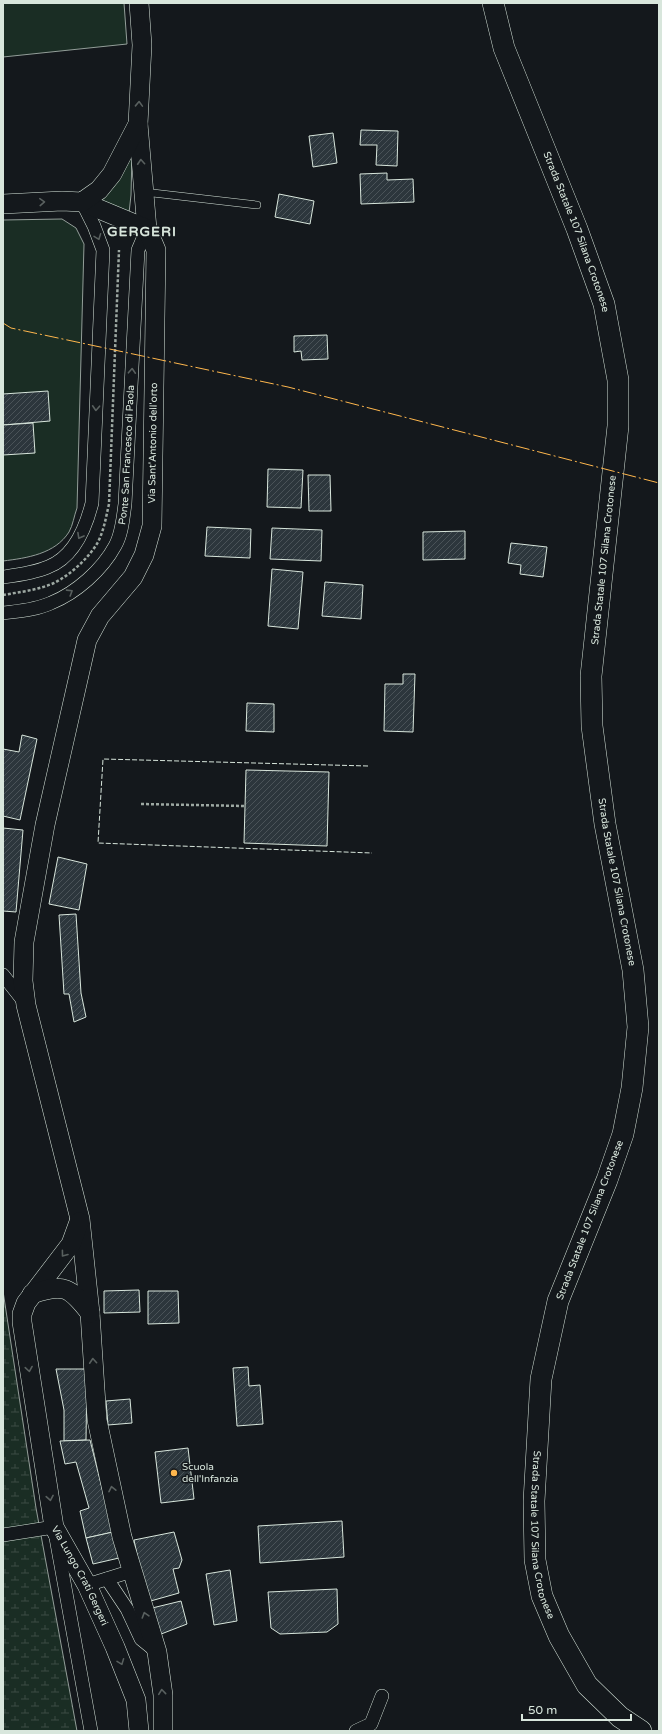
<svg xmlns="http://www.w3.org/2000/svg" width="662" height="1734" font-family="'Varela Round',sans-serif">
  <style>
    .green { fill: #1a2d24; stroke: #939e99 }
    .wetland { fill: url(#wetland-marsh); stroke: #939e99 }
    .building { fill: url(#building-hatch); stroke: #d8e6dc }
    .lines { fill: none; stroke-linecap: round; stroke-linejoin: round }
    .lane-casing { stroke: #d8e6dc; stroke-width: 8 }
    .street-casing { stroke: #d8e6dc; stroke-width: 14 }
    .secondary-casing { stroke: #d8e6dc; stroke-width: 20 }
    .primary-casing { stroke: #d8e6dc; stroke-width: 22 }
    .path { stroke: #9da8a2; stroke-width: 2.5; stroke-dasharray: 3 2; stroke-linecap: butt }
    .lane { stroke: #14181c; stroke-width: 7 }
    .street { stroke: #14181c; stroke-width: 13 }
    .secondary { stroke: #14181c; stroke-width: 19 }
    .primary { stroke: #14181c; stroke-width: 21 }
    .fence { stroke: #d8e6dc; stroke-width: 1; stroke-dasharray: 5 2; stroke-linecap: butt }
    .power { stroke: #ffb74d; stroke-width: 1; stroke-dasharray: 14 3 2 3; stroke-linecap: butt }
    .oneway { stroke: #59605f }
    .poi-dot { fill: #ffb74d; stroke: #14181c; stroke-width: 1.5 }
    .labels { text-anchor: middle; dominant-baseline: central; stroke-width: 3; stroke-linejoin: round; paint-order: stroke }
    .street-label { font-size: 10px; fill: #d8e6dc; stroke: #14181c }
    .poi-label { font-size: 10px; fill: #d8e6dc; stroke: #14181c; text-anchor: start }
    .district-label { font-size: 14px; font-weight: bold; letter-spacing: 1px; fill: #d8e6dc; stroke: #14181c }
  </style>
  <defs>
    <pattern id="wetland-marsh" width="20" height="14" patternUnits="userSpaceOnUse"><rect width="20" height="14" fill="#1a2d24"/><path d="M1 5h8M5 5V1M11 12h8M15 12V8" fill="none" stroke="#3b4b43"/></pattern>
    <pattern id="building-hatch" width="6" height="6" patternUnits="userSpaceOnUse"><rect width="6" height="6" fill="#2c363c"/><path d="M-1 1l2-2M0 6l6-6M5 7l2-2" fill="none" stroke="#4a5358"/></pattern>
  </defs>
  <rect width="100%" height="100%" fill="#14181c"/>
  <g class="green">
    <path d="M 3,3 L 124,3 L 127,44 L 3,57 Z"/>
    <path d="M 132,153 L 131,195 L 129,213 L 94,199 Z"/>
    <path d="M 62,219 L 76,228 L 84,244 L 77,508 C 74,516 73,525 69,532 C 55,554 27,558 3,561 L 3,220 Z"/>
  </g>
  <path class="wetland" d="M 3,1291 L 36,1508 L 77,1731 L 3,1731 Z"/>
  <g class="building">
    <path d="M 361,130 L 398,131 L 397,166 L 376,165 L 377,145 L 360,145 Z"/>
    <path d="M 333,133 L 337,163 L 313,167 L 309,136 Z"/>
    <path d="M 387,173 L 387,180 L 413,179 L 414,202 L 361,204 L 360,174 Z"/>
    <path d="M 279,194 L 314,201 L 310,224 L 275,217 Z"/>
    <path d="M 327,335 L 328,359 L 302,360 L 301,351 L 294,352 L 294,336 Z"/>
    <path d="M 48,391 L 50,421 L 3,425 L 3,394 Z"/>
    <path d="M 33,423 L 35,453 L 3,455 L 3,425 Z"/>
    <path d="M 268,469 L 303,470 L 301,508 L 267,507 Z"/>
    <path d="M 308,475 L 330,475 L 331,511 L 309,511 Z"/>
    <path d="M 207,527 L 251,529 L 250,558 L 205,556 Z"/>
    <path d="M 272,528 L 322,530 L 321,561 L 270,559 Z"/>
    <path d="M 465,531 L 465,559 L 423,560 L 423,532 Z"/>
    <path d="M 511,543 L 547,547 L 543,577 L 520,574 L 521,565 L 508,563 Z"/>
    <path d="M 272,569 L 303,572 L 298,629 L 268,626 Z"/>
    <path d="M 325,582 L 363,585 L 361,619 L 322,616 Z"/>
    <path d="M 403,674 L 415,674 L 413,732 L 384,731 L 385,684 L 403,684 Z"/>
    <path d="M 247,703 L 274,704 L 274,732 L 246,731 Z"/>
    <path d="M 22,735 L 37,739 L 20,820 L 3,816 L 3,749 L 19,752 Z"/>
    <path d="M 246,770 L 329,772 L 327,846 L 244,843 Z"/>
    <path d="M 3,828 L 23,830 L 16,912 L 3,911 Z"/>
    <path d="M 58,857 L 87,864 L 79,910 L 49,904 Z"/>
    <path d="M 76,914 L 81,993 L 86,1017 L 74,1022 L 69,994 L 64,994 L 59,915 Z"/>
    <path d="M 139,1290 L 140,1312 L 104,1313 L 104,1291 Z"/>
    <path d="M 148,1291 L 178,1291 L 179,1323 L 148,1324 Z"/>
    <path d="M 248,1367 L 249,1386 L 260,1385 L 263,1424 L 237,1426 L 233,1368 Z"/>
    <path d="M 56,1369 L 87,1369 L 86,1440 L 64,1441 L 64,1410 Z"/>
    <path d="M 130,1399 L 132,1423 L 108,1425 L 106,1401 Z"/>
    <path d="M 90,1440 L 113,1532 L 86,1538 L 80,1511 L 89,1508 L 76,1462 L 65,1464 L 60,1441 Z"/>
    <path d="M 188,1448 L 194,1499 L 161,1503 L 155,1452 Z"/>
    <path d="M 342,1521 L 344,1557 L 260,1563 L 258,1526 Z"/>
    <path d="M 113,1532 L 119,1558 L 93,1564 L 86,1538 Z"/>
    <path d="M 174,1532 L 182,1560 L 179,1568 L 173,1569 L 179,1593 L 147,1602 L 134,1540 Z"/>
    <path d="M 230,1570 L 237,1621 L 214,1625 L 206,1574 Z"/>
    <path d="M 337,1589 L 338,1624 L 327,1632 L 280,1634 L 271,1628 L 268,1592 Z"/>
    <path d="M 181,1601 L 187,1624 L 156,1636 L 148,1609 Z"/>
  </g>
  <g class="lines">
    <g class="lane-casing">
      <path id="lane" d="M 144,192 L 257,205"/>
    </g>
    <g class="street-casing">
      <g id="street">
        <path d="M 3,577 C 18,575 34,573 48,567 C 74,557 86,527 92,503 L 103,250 L 94,226 L 82,202"/>
        <path id="s1" d="M 3,613 C 19,611 36,610 51,603 C 76,593 102,570 115,546 C 122,534 123,518 125,504 L 138,250 L 147,229"/>
        <path d="M 3,975 L 25,1003"/>
        <path d="M 3,1535 L 54,1527 L 91,1731"/>
        <path d="M 107,1579 L 127,1609 L 141,1639 L 157,1652"/>
        <path d="M 87,1585 L 132,1571"/>
        <path d="M 356,1731 L 371,1724 L 382,1696"/>
      </g>
    </g>
    <g class="secondary-casing">
      <g id="secondary">
        <path d="M 138,124 L 147,229 L 156,250 L 152,526 L 144,555 L 133,577 L 100,616 L 87,640 L 45,825 L 24,942 L 23,981 L 26,1005 L 80,1219 L 90,1313 L 97,1420 L 122,1537 L 157,1652 L 163,1695 L 163,1731"/>
        <path d="M 82,202 L 147,229"/>
        <path d="M 3,204 L 62,201 L 82,202 L 99,190 L 112,174 L 138,124 L 142,45 L 139,3"/>
        <path id="s2" d="M 79,1222 L 71,1244 L 26,1303 L 22,1314 L 22,1322 L 54,1527 L 87,1585 L 115,1647 L 136,1700 L 139,1731"/>
        <path d="M 32,1294 C 64,1283 70,1287 90,1313"/>
      </g>
    </g>
    <g class="primary-casing">
      <g id="primary">
        <path id="s3" d="M 493,3 L 504,48 L 577,229 L 604,304 L 618,380 L 618,426 L 591,676 L 592,726 L 605,824 L 633,970 L 638,1027 L 632,1088 L 623,1134 L 607,1180 L 558,1301 L 541,1379 L 534,1501 L 535,1560 L 542,1596 L 559,1636 L 587,1685 L 620,1717 L 641,1731"/>
      </g>
    </g>
    <g class="path">
      <path d="M 3,595 C 20,592 38,590 54,583 C 70,575 89,558 98,542 C 104,530 106,517 109,504 L 119,250"/>
      <path d="M 141,804 L 245,806"/>
    </g>
    <use href="#lane" class="lane"/>
    <use href="#street" class="street"/>
    <use href="#secondary" class="secondary"/>
    <use href="#primary" class="primary"/>
    <path class="fence" d="M 368,766 L 103,759 L 98,843 L 372,853"/>
    <path class="power" d="M 3,323 L 11,328 L 288,387 L 659,483"/>
  </g>
  <defs><path id="oneway-chevron" d="M-2-3.5L2.5 0L-2 3.5" fill="none" stroke-width="1.6" stroke-linecap="round" stroke-linejoin="round"/></defs>
  <g class="oneway">
    <use href="#oneway-chevron" transform="translate(139 104) rotate(-88)"/>
    <use href="#oneway-chevron" transform="translate(141 162) rotate(-94)"/>
    <use href="#oneway-chevron" transform="translate(42 202) rotate(-3)"/>
    <use href="#oneway-chevron" transform="translate(98 237) rotate(69)"/>
    <use href="#oneway-chevron" transform="translate(132 371) rotate(-87)"/>
    <use href="#oneway-chevron" transform="translate(96 408) rotate(93)"/>
    <use href="#oneway-chevron" transform="translate(80 536) rotate(119)"/>
    <use href="#oneway-chevron" transform="translate(70 592) rotate(-32)"/>
    <use href="#oneway-chevron" transform="translate(64 1254) rotate(127)"/>
    <use href="#oneway-chevron" transform="translate(93 1361) rotate(-94)"/>
    <use href="#oneway-chevron" transform="translate(29 1369) rotate(81)"/>
    <use href="#oneway-chevron" transform="translate(112 1489) rotate(-102)"/>
    <use href="#oneway-chevron" transform="translate(50 1498) rotate(80)"/>
    <use href="#oneway-chevron" transform="translate(145 1615) rotate(-107)"/>
    <use href="#oneway-chevron" transform="translate(121 1662) rotate(69)"/>
    <use href="#oneway-chevron" transform="translate(162 1692) rotate(-96)"/>
  </g>
  <circle class="poi-dot" cx="174" cy="1473" r="4"/>
  <g class="labels">
    <g class="street-label">
      <text stroke="none"><textPath href="#s3" startOffset="244">Strada Statale 107 Silana Crotonese</textPath></text>
      <text transform="translate(153 443) rotate(-89)">Via Sant'Antonio dell'orto</text>
      <text stroke="none"><textPath href="#s1" startOffset="229">Ponte San Francesco di Paola</textPath></text>
      <text transform="translate(604 560) rotate(-84)">Strada Statale 107 Silana Crotonese</text>
      <text stroke="none"><textPath href="#s3" startOffset="904">Strada Statale 107 Silana Crotonese</textPath></text>
      <text transform="translate(590 1220) rotate(-69)">Strada Statale 107 Silana Crotonese</text>
      <text stroke="none"><textPath href="#s3" startOffset="1575">Strada Statale 107 Silana Crotonese</textPath></text>
      <text stroke="none"><textPath href="#s2" startOffset="380">Via Lungo Crati Gergeri</textPath></text>
    </g>
    <g class="poi-label">
      <text x="182" y="1467">Scuola<tspan x="182" dy="12">dell'Infanzia</tspan></text>
    </g>
    <g class="district-label">
      <text x="142" y="231">GERGERI</text>
    </g>
  </g>
  <rect width="662" height="1734" fill="none" stroke="#d8e6dc" stroke-width="8"/>
  <path d="M522 1714v6h109v-6" fill="none" stroke="#d8e6dc" stroke-width="2"/>
  <text x="528" y="1714" font-size="12" fill="#d8e6dc" stroke="#14181c" stroke-width="3" paint-order="stroke">50 m</text>
</svg>
